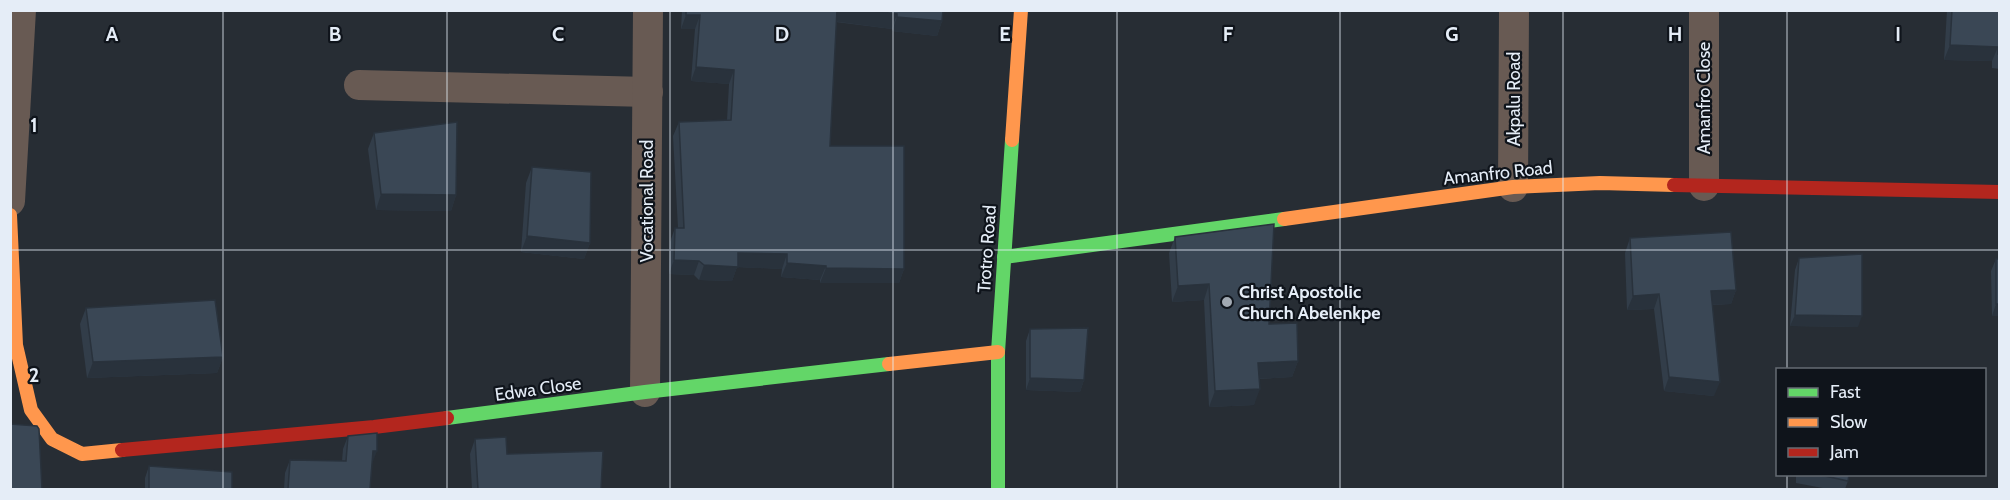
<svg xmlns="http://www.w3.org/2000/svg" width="2010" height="500" font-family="Cabin,sans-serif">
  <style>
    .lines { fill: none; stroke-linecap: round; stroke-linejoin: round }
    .street { stroke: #685a53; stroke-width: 30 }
    .fast { stroke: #63d668; stroke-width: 14 }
    .slow { stroke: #ff974d; stroke-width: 14 }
    .jam { stroke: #b3261e; stroke-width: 14 }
    .wall { fill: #323d49 }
    .shaded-wall { fill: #29323c }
    .building { fill: #3a4755; stroke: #29323c; stroke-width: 1.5 }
    .grid { fill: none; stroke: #e5edf7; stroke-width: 1.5; stroke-opacity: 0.55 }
    .poi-dot { fill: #a2aab3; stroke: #0f141b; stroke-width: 2 }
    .labels { text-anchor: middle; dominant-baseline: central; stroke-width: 4.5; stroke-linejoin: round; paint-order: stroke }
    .street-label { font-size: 18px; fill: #e5edf7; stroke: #0f141b }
    .poi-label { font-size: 18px; font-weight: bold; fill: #e5edf7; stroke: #0f141b; text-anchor: start }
    .grid-label { font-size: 20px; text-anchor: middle; font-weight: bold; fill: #e5edf7; stroke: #0f141b; stroke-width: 4.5; stroke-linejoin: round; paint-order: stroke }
  </style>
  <rect width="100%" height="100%" fill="#272d34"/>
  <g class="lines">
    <g class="street">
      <path d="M 1704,10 L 1704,186"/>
      <path d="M 359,85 L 648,92"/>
      <path d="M 1513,187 L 1514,10"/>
      <path d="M 10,201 L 21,10"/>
      <path d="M 645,392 L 648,10"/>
    </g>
    <g class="fast">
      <path d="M 1004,257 L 1284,219"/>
      <path d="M 447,418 L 645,392 L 889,364"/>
      <path d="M 998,490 L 998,352 L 1012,140"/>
    </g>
    <g class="slow">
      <path d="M 1012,140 L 1021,10"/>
      <path d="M 10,215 L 16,345 L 31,410 L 52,439 L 82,454 L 122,450"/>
      <path d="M 1284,219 L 1513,187 L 1600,183 L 1674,185"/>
      <path d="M 889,364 L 998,352"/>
    </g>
    <g class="jam">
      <path d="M 1674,185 L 2000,192"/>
      <path d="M 122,450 L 374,427 L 447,418"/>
    </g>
  </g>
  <g class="wall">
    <path d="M 682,10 L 943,10 L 942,21 L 937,36 L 892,31 L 892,29 L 836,22 L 830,146 L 904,269 L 899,283 L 820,283 L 820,280 L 781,277 L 782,269 L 737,267 L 732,281 L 699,280 L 694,275 L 669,274 L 670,242 L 675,228 L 678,228 L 673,136 L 679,122 L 727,120 L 729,84 L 691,81 L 695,29 L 681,29 Z"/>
    <path d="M 1947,10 L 2000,10 L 2000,69 L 1992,68 L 1992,61 L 1944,60 Z"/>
    <path d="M 374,133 L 456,195 L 451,211 L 376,210 L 368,149 Z"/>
    <path d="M 532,167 L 590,243 L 584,259 L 521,252 L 526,183 Z"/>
    <path d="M 1175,237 L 1269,324 L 1298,361 L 1292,377 L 1259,379 L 1254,405 L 1209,407 L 1204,300 L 1172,302 L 1169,253 Z"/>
    <path d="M 1630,238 L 1736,290 L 1731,304 L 1712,305 L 1714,396 L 1664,391 L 1654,309 L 1627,310 L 1625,253 Z"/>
    <path d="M 1799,258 L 1858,327 L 1790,326 L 1795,270 Z"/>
    <path d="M 1996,259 L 2000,259 L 2000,316 L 1992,316 L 1991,271 Z"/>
    <path d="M 86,308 L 223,357 L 217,373 L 87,378 L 80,324 Z"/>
    <path d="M 1030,329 L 1084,380 L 1080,392 L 1026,390 L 1026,341 Z"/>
    <path d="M 348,436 L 372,464 L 370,489 L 284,489 L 285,473 L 290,460 L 342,461 L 343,449 Z"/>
    <path d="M 475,439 L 507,454 L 601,489 L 472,489 L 470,454 Z"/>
    <path d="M 149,466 L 232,489 L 145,489 L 145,478 Z"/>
    <path d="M 1796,474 L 1849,474 L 1848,481 L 1845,489 L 1828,489 L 1796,483 Z"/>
  </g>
  <g class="shaded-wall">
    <path d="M 836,10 L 865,10 L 897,14 L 892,29 L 832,21 Z"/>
    <path d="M 686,15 L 700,15 L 695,29 L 681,29 Z"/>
    <path d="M 897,17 L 942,21 L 937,36 L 892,31 Z"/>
    <path d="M 1950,45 L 1998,47 L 1992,61 L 1944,60 Z"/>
    <path d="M 696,67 L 734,70 L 729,84 L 691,81 Z"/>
    <path d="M 381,194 L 456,195 L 451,211 L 376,210 Z"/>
    <path d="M 527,236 L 590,243 L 584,259 L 521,252 Z"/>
    <path d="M 738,253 L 787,254 L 782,269 L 737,267 L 732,281 L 699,280 L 704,265 Z"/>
    <path d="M 674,260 L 699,261 L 694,275 L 669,274 Z"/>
    <path d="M 787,263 L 826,266 L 820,280 L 781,277 Z"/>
    <path d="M 826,268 L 904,269 L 899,283 L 820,283 Z"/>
    <path d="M 1209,284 L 1204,300 L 1172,302 L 1178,286 Z"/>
    <path d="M 1736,290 L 1731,304 L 1705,305 L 1711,291 Z"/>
    <path d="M 1659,294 L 1654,309 L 1627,310 L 1633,296 Z"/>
    <path d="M 1996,304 L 2000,304 L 2000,316 L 1992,316 Z"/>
    <path d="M 1795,315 L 1862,316 L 1858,327 L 1790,326 Z"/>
    <path d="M 223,357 L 217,373 L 87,378 L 93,362 Z"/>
    <path d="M 1298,361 L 1292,377 L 1253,379 L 1258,363 Z"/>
    <path d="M 1669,377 L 1720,382 L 1714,396 L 1664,391 Z"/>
    <path d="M 1030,378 L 1084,380 L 1080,392 L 1026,390 Z"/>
    <path d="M 1260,389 L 1254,405 L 1209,407 L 1215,391 Z"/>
    <path d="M 373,451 L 377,451 L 372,464 Z"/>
  </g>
  <g class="building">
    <path d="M 686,10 L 837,10 L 830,146 L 904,146 L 904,269 L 826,268 L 826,266 L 787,263 L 787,254 L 738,253 L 738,267 L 704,265 L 699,261 L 674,260 L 675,228 L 684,228 L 679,122 L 731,120 L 734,70 L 696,67 L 700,15 L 686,15 Z"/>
    <path d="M 865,10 L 943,10 L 942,21 L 897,17 L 897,14 Z"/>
    <path d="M 1952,10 L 2000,10 L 2000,54 L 1998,54 L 1998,47 L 1950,45 Z"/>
    <path d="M 457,122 L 456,195 L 381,194 L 374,133 Z"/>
    <path d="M 532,167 L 591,172 L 590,243 L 527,236 Z"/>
    <path d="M 1274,224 L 1269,324 L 1297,323 L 1298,361 L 1258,363 L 1260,389 L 1215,391 L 1209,284 L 1178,286 L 1175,237 Z"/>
    <path d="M 1731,232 L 1736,290 L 1711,291 L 1720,382 L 1669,377 L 1659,294 L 1633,296 L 1630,238 Z"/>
    <path d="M 1862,254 L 1862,316 L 1795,315 L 1799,258 Z"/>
    <rect x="1996" y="259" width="4" height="45"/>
    <path d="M 215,300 L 223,357 L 93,362 L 86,308 Z"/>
    <path d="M 1088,328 L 1084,380 L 1030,378 L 1030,329 Z"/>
    <path d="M 10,424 L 37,426 L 39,429 L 42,489 L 10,489 Z"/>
    <path d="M 377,433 L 377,451 L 373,451 L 370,489 L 288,489 L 290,460 L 346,461 L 348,436 Z"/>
    <path d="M 506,437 L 507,454 L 603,451 L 601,489 L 478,489 L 475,439 Z"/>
    <path d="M 149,466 L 232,472 L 232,489 L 149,489 Z"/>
    <path d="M 1816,474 L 1849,474 L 1848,481 Z"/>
  </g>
  <path class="grid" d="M 223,10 L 223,490M 447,10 L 447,490M 670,10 L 670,490M 893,10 L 893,490M 1117,10 L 1117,490M 1340,10 L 1340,490M 1563,10 L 1563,490M 1787,10 L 1787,370M 10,250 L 2000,250M 1787,474 L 1787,490"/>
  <circle class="poi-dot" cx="1227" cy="302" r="6"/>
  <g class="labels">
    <g class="street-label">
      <text transform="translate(1704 98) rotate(-90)">Amanfro Close</text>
      <text transform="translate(1514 99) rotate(-90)">Akpalu Road</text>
      <text transform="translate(1498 173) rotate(-6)">Amanfro Road</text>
      <text transform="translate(647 201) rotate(-90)">Vocational Road</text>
      <text transform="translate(987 249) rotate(-86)">Trotro Road</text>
      <text transform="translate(538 389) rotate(-8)">Edwa Close</text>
    </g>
    <g class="poi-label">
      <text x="1239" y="292">Christ Apostolic<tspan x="1239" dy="21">Church Abelenkpe</tspan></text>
    </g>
  </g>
  <g class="grid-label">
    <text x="112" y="41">A</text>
    <text x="335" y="41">B</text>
    <text x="558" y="41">C</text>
    <text x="782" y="41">D</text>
    <text x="1005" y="41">E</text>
    <text x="1228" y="41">F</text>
    <text x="1452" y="41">G</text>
    <text x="1675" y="41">H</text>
    <text x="1898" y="41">I</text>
    <text x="34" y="132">1</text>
    <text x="34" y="382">2</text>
  </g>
  <rect width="2010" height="500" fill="none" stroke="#e5edf7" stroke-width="24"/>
  <rect x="1776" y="368" width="210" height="108" fill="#0f141b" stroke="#656b73" stroke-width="1.5"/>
  <rect x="1788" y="388" width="30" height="9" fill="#63d668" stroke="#656b73" stroke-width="1.5"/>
  <text x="1830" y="398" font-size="18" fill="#e5edf7">Fast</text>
  <rect x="1788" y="418" width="30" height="9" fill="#ff974d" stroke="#656b73" stroke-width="1.5"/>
  <text x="1830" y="428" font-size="18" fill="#e5edf7">Slow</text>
  <rect x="1788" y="448" width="30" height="9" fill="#b3261e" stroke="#656b73" stroke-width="1.5"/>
  <text x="1830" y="458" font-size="18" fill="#e5edf7">Jam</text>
</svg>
